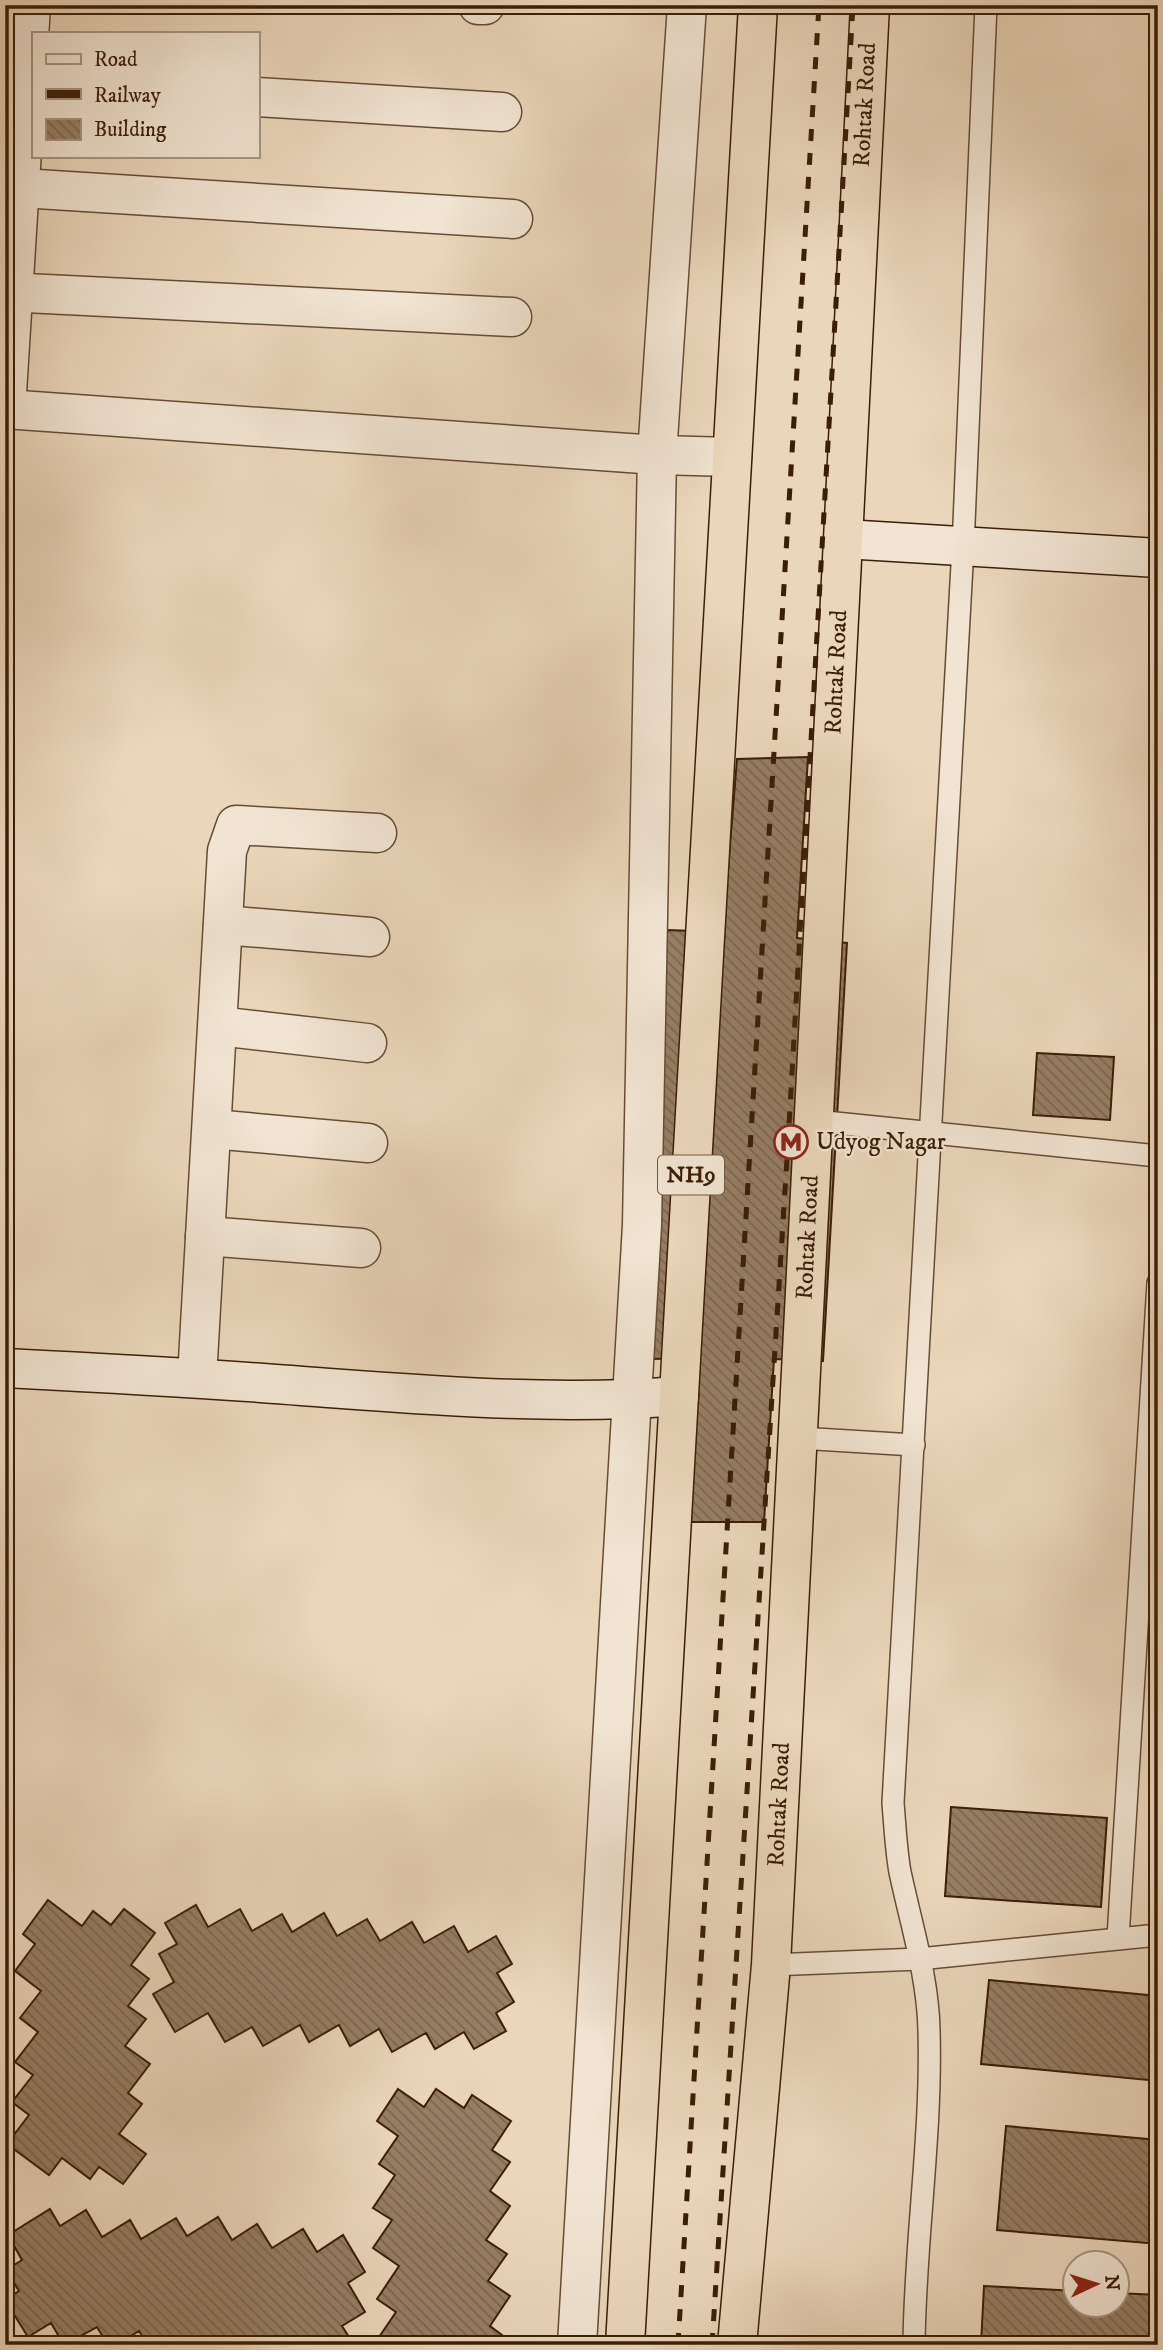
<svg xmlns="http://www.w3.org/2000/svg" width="1163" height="2350" font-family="'IM FELL DW Pica',serif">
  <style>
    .building { fill: url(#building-back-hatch); stroke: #3b1e07; stroke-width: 2 }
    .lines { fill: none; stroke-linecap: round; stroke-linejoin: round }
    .lane-casing { stroke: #674c34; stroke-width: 24 }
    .street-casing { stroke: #674c34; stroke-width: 41 }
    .secondary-casing { stroke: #3b1e07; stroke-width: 41 }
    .highway-casing { stroke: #3b1e07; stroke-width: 41 }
    .lane { stroke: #f1e4d2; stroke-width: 21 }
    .street { stroke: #f1e4d2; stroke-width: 38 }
    .secondary { stroke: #f1e4d2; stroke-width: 38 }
    .highway { stroke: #ead6ba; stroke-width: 38 }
    .rail { stroke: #3b1e07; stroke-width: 5; stroke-dasharray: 12 12; stroke-linecap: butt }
    .labels { text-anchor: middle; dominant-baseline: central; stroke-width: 5; stroke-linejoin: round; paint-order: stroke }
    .shield { fill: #f1e4d2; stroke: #725944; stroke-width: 2 }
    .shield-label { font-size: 23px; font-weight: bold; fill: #3b1e07 }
    .street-label { font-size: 24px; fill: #3b1e07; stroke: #f1e4d2 }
    .poi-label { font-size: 24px; fill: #3b1e07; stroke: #f1e4d2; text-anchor: start }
  </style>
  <defs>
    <pattern id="building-back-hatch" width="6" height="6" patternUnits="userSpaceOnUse" patternTransform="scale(1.75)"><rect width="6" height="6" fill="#967e64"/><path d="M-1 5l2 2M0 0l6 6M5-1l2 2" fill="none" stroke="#7c6750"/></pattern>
  </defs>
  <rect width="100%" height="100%" fill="#ead6ba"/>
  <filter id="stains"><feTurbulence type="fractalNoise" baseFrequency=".00286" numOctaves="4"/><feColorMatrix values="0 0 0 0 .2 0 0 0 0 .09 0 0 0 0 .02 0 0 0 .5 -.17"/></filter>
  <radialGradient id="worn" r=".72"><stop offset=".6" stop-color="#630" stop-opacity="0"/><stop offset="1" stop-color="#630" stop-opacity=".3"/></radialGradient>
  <g class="building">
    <path d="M 808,757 L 797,938 L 847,943 L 823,1361 L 774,1359 L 764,1522 L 688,1522 L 698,1358 L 650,1359 L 667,930 L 723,932 L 737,759 Z"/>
    <path d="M 1037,1053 L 1114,1057 L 1110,1120 L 1033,1115 Z"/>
    <path d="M 951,1807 L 1107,1818 L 1101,1907 L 945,1896 Z"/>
    <path d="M 48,1900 L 82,1926 L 93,1911 L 111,1925 L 124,1909 L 155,1933 L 131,1965 L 149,1979 L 128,2006 L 146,2019 L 125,2046 L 150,2064 L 128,2093 L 142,2104 L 119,2134 L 146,2154 L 123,2184 L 99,2167 L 90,2179 L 62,2158 L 49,2175 L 7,2144 L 29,2115 L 12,2102 L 33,2075 L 15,2062 L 38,2032 L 20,2018 L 41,1991 L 15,1971 L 35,1944 L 23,1934 Z"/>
    <path d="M 196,1905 L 208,1927 L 240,1909 L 252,1931 L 282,1914 L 292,1932 L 324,1913 L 337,1936 L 367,1919 L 380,1941 L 412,1922 L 424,1943 L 454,1926 L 468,1952 L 496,1936 L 512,1964 L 497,1973 L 514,2002 L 496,2013 L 506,2031 L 474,2049 L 464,2032 L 435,2049 L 426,2033 L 392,2052 L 379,2029 L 350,2046 L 339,2025 L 309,2042 L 300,2025 L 263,2046 L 252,2027 L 225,2042 L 208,2013 L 175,2032 L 153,1994 L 174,1982 L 159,1954 L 177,1944 L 165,1923 Z"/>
    <path d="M 989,1980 L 1158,1996 L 1158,2081 L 981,2064 Z"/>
    <path d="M 398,2089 L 424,2107 L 436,2089 L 464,2108 L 472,2095 L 511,2121 L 492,2150 L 510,2162 L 490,2191 L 510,2206 L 486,2240 L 507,2254 L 488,2281 L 510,2296 L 490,2326 L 502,2335 L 496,2345 L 375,2343 L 396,2312 L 377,2299 L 399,2266 L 373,2248 L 392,2220 L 373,2208 L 395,2175 L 379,2164 L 398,2136 L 377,2121 Z"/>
    <path d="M 1006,2126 L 1158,2140 L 1158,2244 L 997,2230 Z"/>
    <path d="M 50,2209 L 60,2226 L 86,2210 L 102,2237 L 130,2220 L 141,2239 L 176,2218 L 187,2236 L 218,2217 L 232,2240 L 257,2224 L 272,2248 L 303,2229 L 317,2252 L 343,2235 L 365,2272 L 348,2283 L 365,2312 L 342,2326 L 354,2345 L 316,2345 L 314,2341 L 307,2345 L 273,2345 L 269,2338 L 257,2345 L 227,2345 L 222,2336 L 208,2345 L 185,2345 L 180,2337 L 167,2345 L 148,2345 L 139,2331 L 117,2345 L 108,2345 L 97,2327 L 64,2345 L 51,2323 L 28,2337 L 5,2300 L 19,2291 L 6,2270 L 22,2260 L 8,2235 Z"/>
    <path d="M 984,2286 L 1076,2291 L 1076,2304 L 1118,2304 L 1118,2293 L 1158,2295 L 1158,2345 L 981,2345 Z"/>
  </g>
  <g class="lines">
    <g class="lane-casing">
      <g id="lane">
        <path d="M 816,1121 L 1158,1156"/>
        <path d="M 799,1438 L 914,1445"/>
        <path d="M 1118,1938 L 1158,1283"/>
        <path d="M 771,1965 L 919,1959 L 1158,1935"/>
        <path d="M 914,2345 C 915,2239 932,2136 929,2030 C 928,1977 911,1924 900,1872 C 896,1850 895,1826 893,1803 L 963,547 L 986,5"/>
      </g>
    </g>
    <g class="street-casing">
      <g id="street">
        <path d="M 478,5 L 485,5"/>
        <path d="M 257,97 L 502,112"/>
        <path d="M 5,187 L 513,219"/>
        <path d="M 5,292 L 512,317"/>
        <path d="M 5,409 L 657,455 L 732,457"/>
        <path d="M 6,409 L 31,5"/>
        <path d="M 223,925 L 370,937"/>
        <path d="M 218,1026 L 367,1043"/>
        <path d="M 212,1129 L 368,1143"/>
        <path d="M 205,1236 L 361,1248"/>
        <path d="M 197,1378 L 227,851 L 236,825 L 377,833"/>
        <path d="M 577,2345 L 642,1225 L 657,455 L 687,5"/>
      </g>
    </g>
    <g class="secondary-casing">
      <g id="secondary">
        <path d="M 844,539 L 1158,558"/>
        <path d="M 5,1368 C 104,1373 203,1378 302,1386 C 428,1395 553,1406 679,1396"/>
      </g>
    </g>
    <g class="highway-casing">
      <g id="highway">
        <path d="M 625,2345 L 758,5"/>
        <path id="s1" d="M 737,2345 L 771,1965 L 870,5"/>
      </g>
    </g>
    <use href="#lane" class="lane"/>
    <use href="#street" class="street"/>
    <use href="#secondary" class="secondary"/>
    <use href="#highway" class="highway"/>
    <g class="rail">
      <path d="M 678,2345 L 819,5"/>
      <path d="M 712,2345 L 788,1143 L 853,5"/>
    </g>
  </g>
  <defs>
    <g id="metro-ring" transform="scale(1.75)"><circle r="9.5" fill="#f1e4d2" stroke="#8f2418" stroke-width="1.5"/><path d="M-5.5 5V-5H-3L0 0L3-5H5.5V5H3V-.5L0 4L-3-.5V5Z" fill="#8f2418"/></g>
  </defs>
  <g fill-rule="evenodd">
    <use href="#metro-ring" x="791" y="1142"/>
  </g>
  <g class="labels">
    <rect class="shield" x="658" y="1155.5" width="66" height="39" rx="5"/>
    <g class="shield-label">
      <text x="691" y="1175">NH9</text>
    </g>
    <g class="street-label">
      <text stroke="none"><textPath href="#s1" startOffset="2244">Rohtak Road</textPath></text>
      <text stroke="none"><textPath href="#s1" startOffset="1676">Rohtak Road</textPath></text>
      <text stroke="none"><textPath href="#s1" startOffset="1110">Rohtak Road</textPath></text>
      <text stroke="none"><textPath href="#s1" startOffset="542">Rohtak Road</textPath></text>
    </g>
    <g class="poi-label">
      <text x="816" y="1142">Udyog Nagar</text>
    </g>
  </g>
  <rect width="1163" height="2350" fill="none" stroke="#ead6ba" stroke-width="28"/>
  <rect x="7" y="7" width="1149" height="2336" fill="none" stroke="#3b1e07" stroke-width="3.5"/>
  <rect x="14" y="14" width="1135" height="2322" fill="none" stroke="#3b1e07" stroke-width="2"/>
  <rect x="32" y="32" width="228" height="126" fill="#f1e4d2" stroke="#a89581" stroke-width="2"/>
  <rect x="46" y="54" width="35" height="10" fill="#f1e4d2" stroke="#a89581" stroke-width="2"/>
  <text x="94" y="66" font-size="21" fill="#3b1e07">Road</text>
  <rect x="46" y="89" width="35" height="10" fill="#3b1e07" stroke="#a89581" stroke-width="2"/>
  <text x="94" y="102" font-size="21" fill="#3b1e07">Railway</text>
  <rect x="46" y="119" width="35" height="21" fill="url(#building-back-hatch)" stroke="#a89581" stroke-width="2"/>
  <text x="94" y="136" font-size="21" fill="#3b1e07">Building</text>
  <g transform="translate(1096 2284) rotate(86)"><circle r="33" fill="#f1e4d2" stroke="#a89581" stroke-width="2"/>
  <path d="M0-5L12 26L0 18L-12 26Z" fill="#8f2418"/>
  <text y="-10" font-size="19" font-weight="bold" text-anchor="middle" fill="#3b1e07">N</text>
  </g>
  <rect width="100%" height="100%" filter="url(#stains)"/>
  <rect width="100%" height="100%" fill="url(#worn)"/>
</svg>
